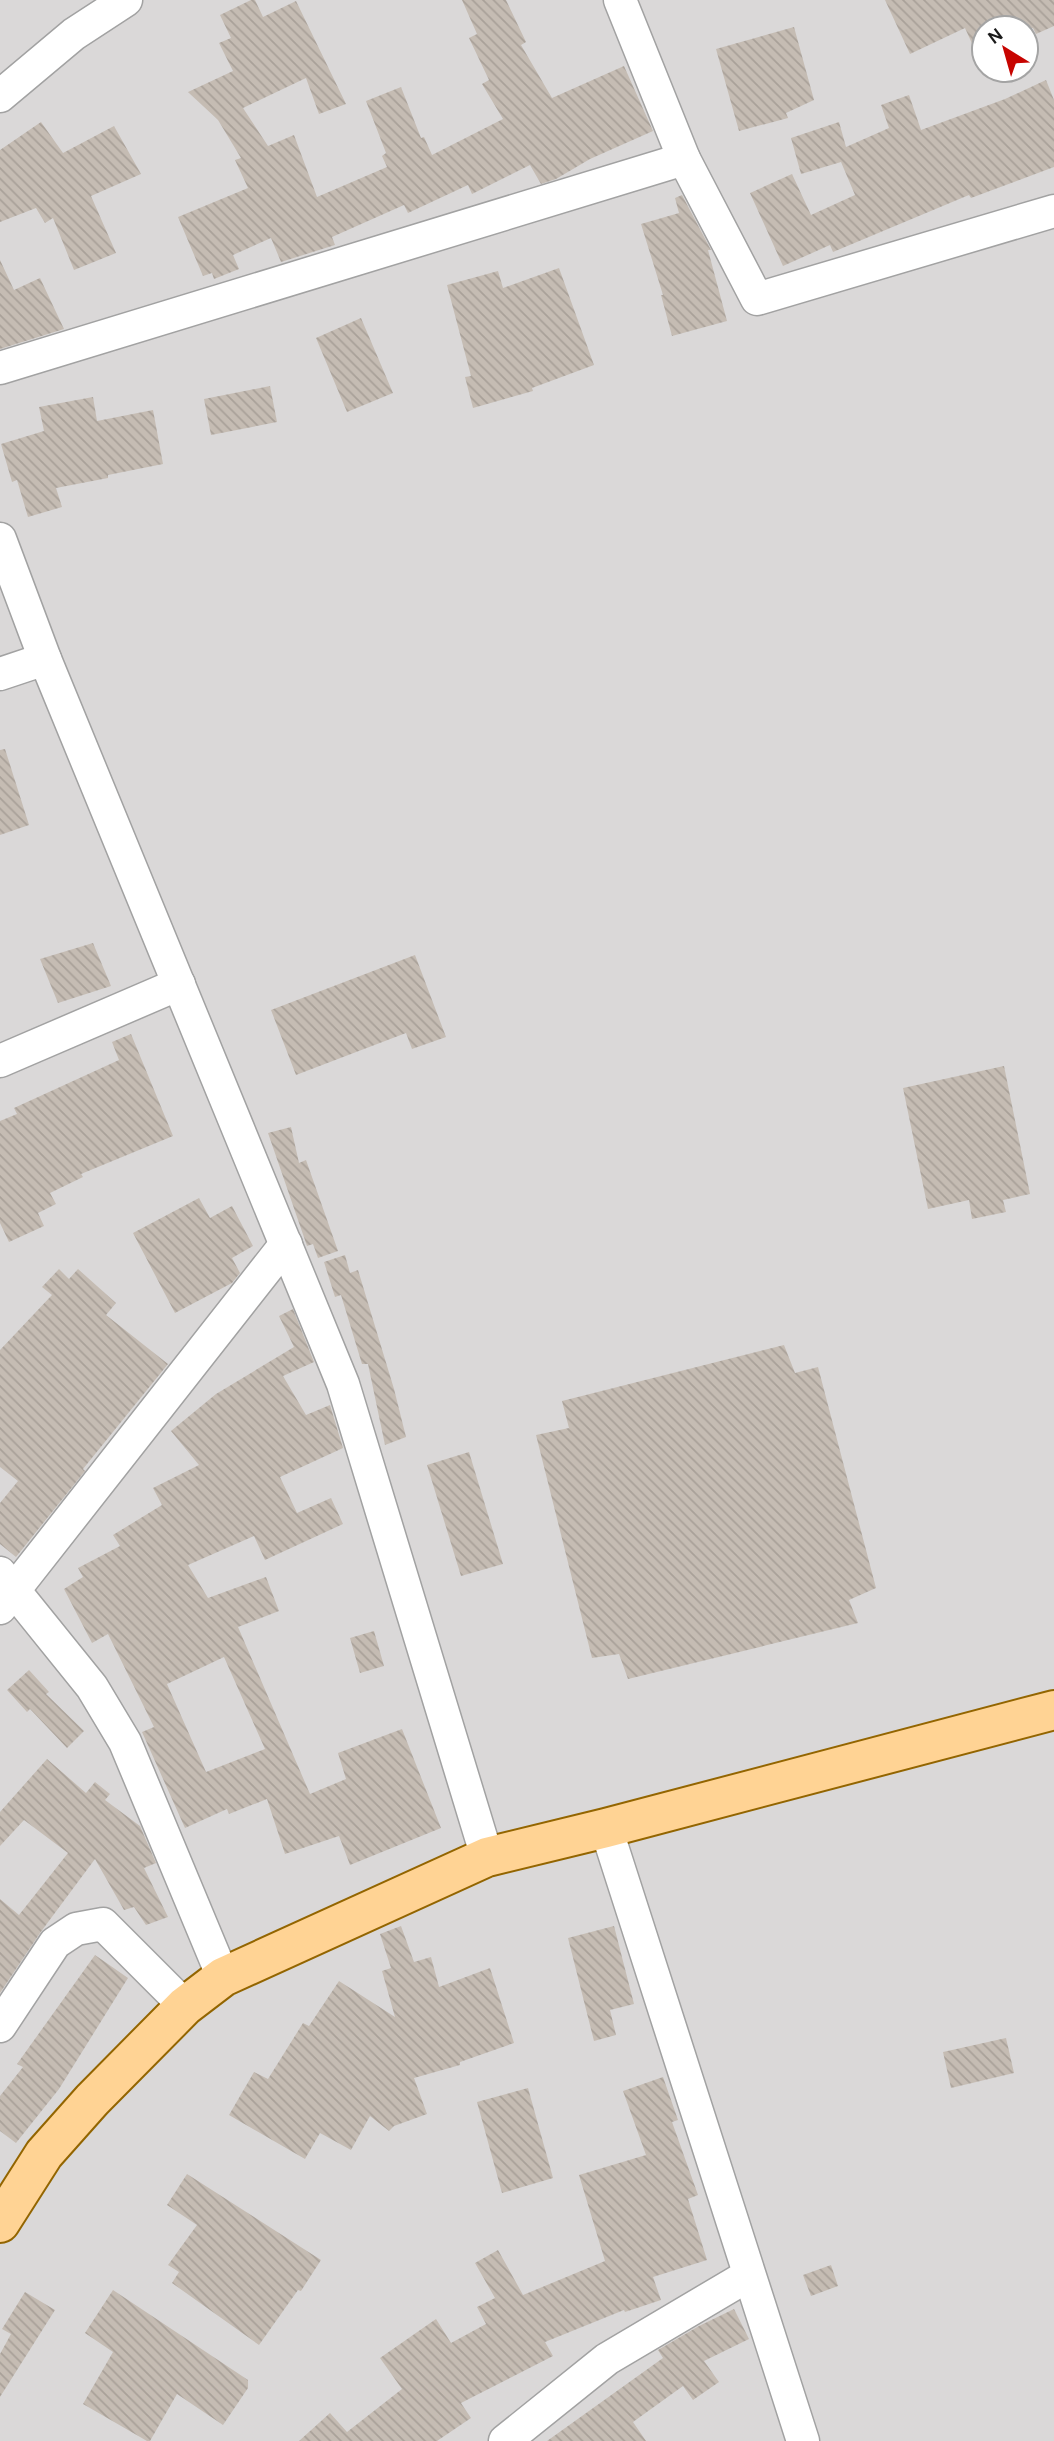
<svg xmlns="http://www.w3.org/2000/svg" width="1054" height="2441" font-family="Karla,sans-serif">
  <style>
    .residential { fill: #dad8d8; fill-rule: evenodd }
    .building { fill: url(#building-back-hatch); fill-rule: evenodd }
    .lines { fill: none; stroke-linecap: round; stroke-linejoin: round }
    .minor-casing { stroke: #a2a2a2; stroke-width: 35 }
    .major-casing { stroke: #936500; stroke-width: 42 }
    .minor { stroke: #fff; stroke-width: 32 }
    .major { stroke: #ffd394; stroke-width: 38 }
  </style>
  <defs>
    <pattern id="building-back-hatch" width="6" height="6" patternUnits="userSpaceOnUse" patternTransform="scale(1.75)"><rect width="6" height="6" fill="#c5bcb3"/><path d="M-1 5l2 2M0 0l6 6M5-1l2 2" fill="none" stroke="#a9a199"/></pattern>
  </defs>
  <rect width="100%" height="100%" fill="#eee9e0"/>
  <path class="residential" d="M 0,0 L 1054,0 L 1054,2441 L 0,2441 ZM 984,28 L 1026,28 L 1026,70 L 984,70 Z"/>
  <g class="building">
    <path d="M 251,0 L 255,0 L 263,17 L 296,1 L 346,104 L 319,114 L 306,78 L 243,108 L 268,146 L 294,135 L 317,197 L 387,167 L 382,156 L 386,153 L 366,101 L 401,87 L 421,138 L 424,137 L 432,155 L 503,119 L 482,84 L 489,80 L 469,38 L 477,34 L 462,0 L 506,0 L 526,42 L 521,45 L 552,98 L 624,66 L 653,131 L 590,159 L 556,179 L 541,184 L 530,165 L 472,194 L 468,185 L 408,213 L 404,205 L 332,237 L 335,245 L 281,262 L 271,238 L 233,255 L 239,269 L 214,279 L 212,273 L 203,276 L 178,217 L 248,188 L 235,160 L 241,158 L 218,120 L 188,92 L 233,71 L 219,43 L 231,38 L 220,15 Z"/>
    <path d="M 885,0 L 1054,0 L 1054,26 L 1036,34 L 1033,28 L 984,28 L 984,70 L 965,28 L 910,54 Z"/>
    <path d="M 794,27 L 814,100 L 786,113 L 788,118 L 739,131 L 716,49 Z"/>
    <path d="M 1046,80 L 1054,100 L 1054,167 L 971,198 L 969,195 L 833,252 L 830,245 L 783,266 L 750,193 L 792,174 L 811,215 L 855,195 L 841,162 L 801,174 L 791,138 L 839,122 L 846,147 L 889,128 L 881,105 L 909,95 L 921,130 L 1005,99 Z"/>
    <path d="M 41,122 L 63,153 L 114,126 L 141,174 L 91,196 L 116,253 L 74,270 L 53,218 L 45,223 L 36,208 L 0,222 L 0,150 Z"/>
    <path d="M 682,195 L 711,250 L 708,250 L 727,321 L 672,336 L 661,295 L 663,295 L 641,224 L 679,213 L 675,198 Z"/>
    <path d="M 0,260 L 14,290 L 40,278 L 64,329 L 0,349 Z"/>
    <path d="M 559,268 L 594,365 L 532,388 L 533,391 L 473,408 L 465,377 L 471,376 L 447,285 L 498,271 L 503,288 Z"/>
    <path d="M 361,318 L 393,393 L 347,412 L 316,338 Z"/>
    <path d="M 270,386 L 277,422 L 211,435 L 204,399 Z"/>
    <path d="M 93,397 L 97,421 L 153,410 L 163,464 L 108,475 L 108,478 L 56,488 L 62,507 L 28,517 L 17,480 L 12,482 L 1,444 L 44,431 L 39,407 Z"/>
    <path d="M 5,749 L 29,825 L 0,835 L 0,750 Z"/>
    <path d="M 93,943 L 111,986 L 58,1003 L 40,959 Z"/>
    <path d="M 415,955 L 446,1037 L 412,1049 L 406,1033 L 296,1075 L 271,1010 Z"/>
    <path d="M 131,1034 L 173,1136 L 81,1174 L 83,1177 L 50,1193 L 56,1204 L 38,1213 L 44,1226 L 9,1242 L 0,1223 L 0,1121 L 17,1114 L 14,1108 L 119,1060 L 112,1042 Z"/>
    <path d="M 1004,1066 L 1030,1194 L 1003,1200 L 1006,1212 L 972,1219 L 969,1200 L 928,1209 L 903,1088 Z"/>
    <path d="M 291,1127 L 299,1163 L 306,1160 L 338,1251 L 318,1258 L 313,1244 L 307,1246 L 268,1133 Z"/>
    <path d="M 199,1198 L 210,1218 L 232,1206 L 253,1246 L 232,1258 L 240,1273 L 232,1283 L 175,1313 L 133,1233 Z"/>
    <path d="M 345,1255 L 350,1273 L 358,1270 L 394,1389 L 406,1437 L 385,1445 L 368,1364 L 362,1364 L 341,1295 L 335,1297 L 324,1262 Z"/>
    <path d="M 59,1269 L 69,1279 L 78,1269 L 116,1303 L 106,1315 L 168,1364 L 83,1469 L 85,1471 L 16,1557 L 0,1544 L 0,1503 L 18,1481 L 0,1467 L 0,1350 L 52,1295 L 42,1287 Z"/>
    <path d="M 293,1309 L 314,1362 L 283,1376 L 306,1415 L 330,1405 L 343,1448 L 280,1477 L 297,1513 L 331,1498 L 343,1524 L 265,1560 L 254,1536 L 188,1565 L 208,1598 L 266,1577 L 279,1611 L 238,1627 L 310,1794 L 346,1779 L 338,1753 L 402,1729 L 441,1828 L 350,1865 L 339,1836 L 285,1854 L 267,1799 L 229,1814 L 227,1809 L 185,1828 L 142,1732 L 154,1727 L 108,1634 L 92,1643 L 64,1589 L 83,1577 L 78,1568 L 120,1546 L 113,1535 L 162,1505 L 153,1488 L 199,1465 L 171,1431 L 216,1394 L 294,1347 L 279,1316 ZM 224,1657 L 265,1749 L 206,1772 L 167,1684 Z"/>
    <path d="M 784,1345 L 795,1373 L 818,1367 L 876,1588 L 849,1600 L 858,1623 L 628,1679 L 619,1654 L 592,1658 L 536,1435 L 569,1428 L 562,1401 Z"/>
    <path d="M 469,1452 L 503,1564 L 461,1576 L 427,1465 Z"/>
    <path d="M 374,1631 L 384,1666 L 360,1673 L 350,1638 Z"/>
    <path d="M 29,1670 L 49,1692 L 46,1694 L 84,1731 L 67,1748 L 30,1709 L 27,1712 L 7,1690 Z"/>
    <path d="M 47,1759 L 86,1793 L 95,1782 L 110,1794 L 105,1800 L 140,1826 L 156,1863 L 144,1868 L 168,1917 L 146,1925 L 134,1907 L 124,1910 L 95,1859 L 40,1933 L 0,1993 L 0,1899 L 19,1915 L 68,1853 L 24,1820 L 0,1846 L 0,1812 Z"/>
    <path d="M 401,1926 L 414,1962 L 431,1957 L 439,1987 L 490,1968 L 514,2043 L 460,2062 L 460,2065 L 414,2078 L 427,2114 L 394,2126 L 389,2131 L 370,2116 L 351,2150 L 320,2133 L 305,2159 L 229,2115 L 254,2072 L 268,2079 L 303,2023 L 309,2026 L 339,1981 L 395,2017 L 382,1971 L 391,1968 L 380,1934 Z"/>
    <path d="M 614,1926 L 634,2004 L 610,2010 L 616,2035 L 594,2041 L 568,1938 Z"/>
    <path d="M 95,1955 L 128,1978 L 59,2089 L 16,2143 L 0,2131 L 0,2096 L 23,2067 L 17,2064 Z"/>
    <path d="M 1006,2038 L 1014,2073 L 951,2088 L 943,2052 Z"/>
    <path d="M 663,2077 L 678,2120 L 672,2122 L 698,2195 L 688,2199 L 707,2260 L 653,2277 L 661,2300 L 625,2312 L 624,2310 L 545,2342 L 553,2356 L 461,2403 L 471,2418 L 437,2441 L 299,2441 L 330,2413 L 347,2432 L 402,2389 L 380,2358 L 436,2319 L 451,2343 L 486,2324 L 477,2307 L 495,2298 L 475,2263 L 498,2250 L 523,2295 L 605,2261 L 579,2175 L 646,2155 L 623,2091 Z"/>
    <path d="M 528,2088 L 553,2178 L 502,2193 L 477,2102 Z"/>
    <path d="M 187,2174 L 321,2260 L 301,2291 L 298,2290 L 259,2345 L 172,2283 L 179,2272 L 168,2265 L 197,2225 L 167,2205 Z"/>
    <path d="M 831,2265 L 838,2286 L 811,2296 L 803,2275 Z"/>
    <path d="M 113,2290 L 248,2380 L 248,2388 L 223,2425 L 177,2394 L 150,2441 L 147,2441 L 83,2404 L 113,2352 L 85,2333 Z"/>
    <path d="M 25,2292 L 55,2310 L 0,2397 L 0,2354 L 11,2334 L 2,2329 Z"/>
    <path d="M 734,2309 L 749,2339 L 704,2361 L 719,2382 L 693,2400 L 683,2386 L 633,2422 L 646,2441 L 547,2441 L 663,2358 L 658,2350 L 699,2326 Z"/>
  </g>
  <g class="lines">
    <g class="minor-casing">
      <g id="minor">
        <path d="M 620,0 L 684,159 L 757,299 L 1054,211"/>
        <path d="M 0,96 L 74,34 L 126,0"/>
        <path d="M 0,368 L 684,159"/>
        <path d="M 0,539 L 45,659 L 343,1384 L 487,1857"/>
        <path d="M 0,674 L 45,659"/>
        <path d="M 0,1061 L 179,984"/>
        <path d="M 0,1573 L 92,1687 L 125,1742 L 223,1977"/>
        <path d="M 0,1608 L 286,1244"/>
        <path d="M 606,1828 L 803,2441"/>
        <path d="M 0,2026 L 55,1943 L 76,1929 L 103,1924 L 185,2006"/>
        <path d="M 505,2441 L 607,2359 L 749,2275"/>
      </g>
    </g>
    <g class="major-casing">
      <path id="major" d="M 0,2223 L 44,2154 L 92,2100 L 185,2006 L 223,1977 L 487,1857 L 606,1828 L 1054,1710"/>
    </g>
    <use href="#minor" class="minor"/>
    <use href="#major" class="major"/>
  </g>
  <g transform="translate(1005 49) rotate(323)"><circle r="33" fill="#ffffff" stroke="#a4a4a4" stroke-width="2"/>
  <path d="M0-5L12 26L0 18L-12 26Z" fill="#c70400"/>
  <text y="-10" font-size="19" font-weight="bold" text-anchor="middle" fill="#1b1b1b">N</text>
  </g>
</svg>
